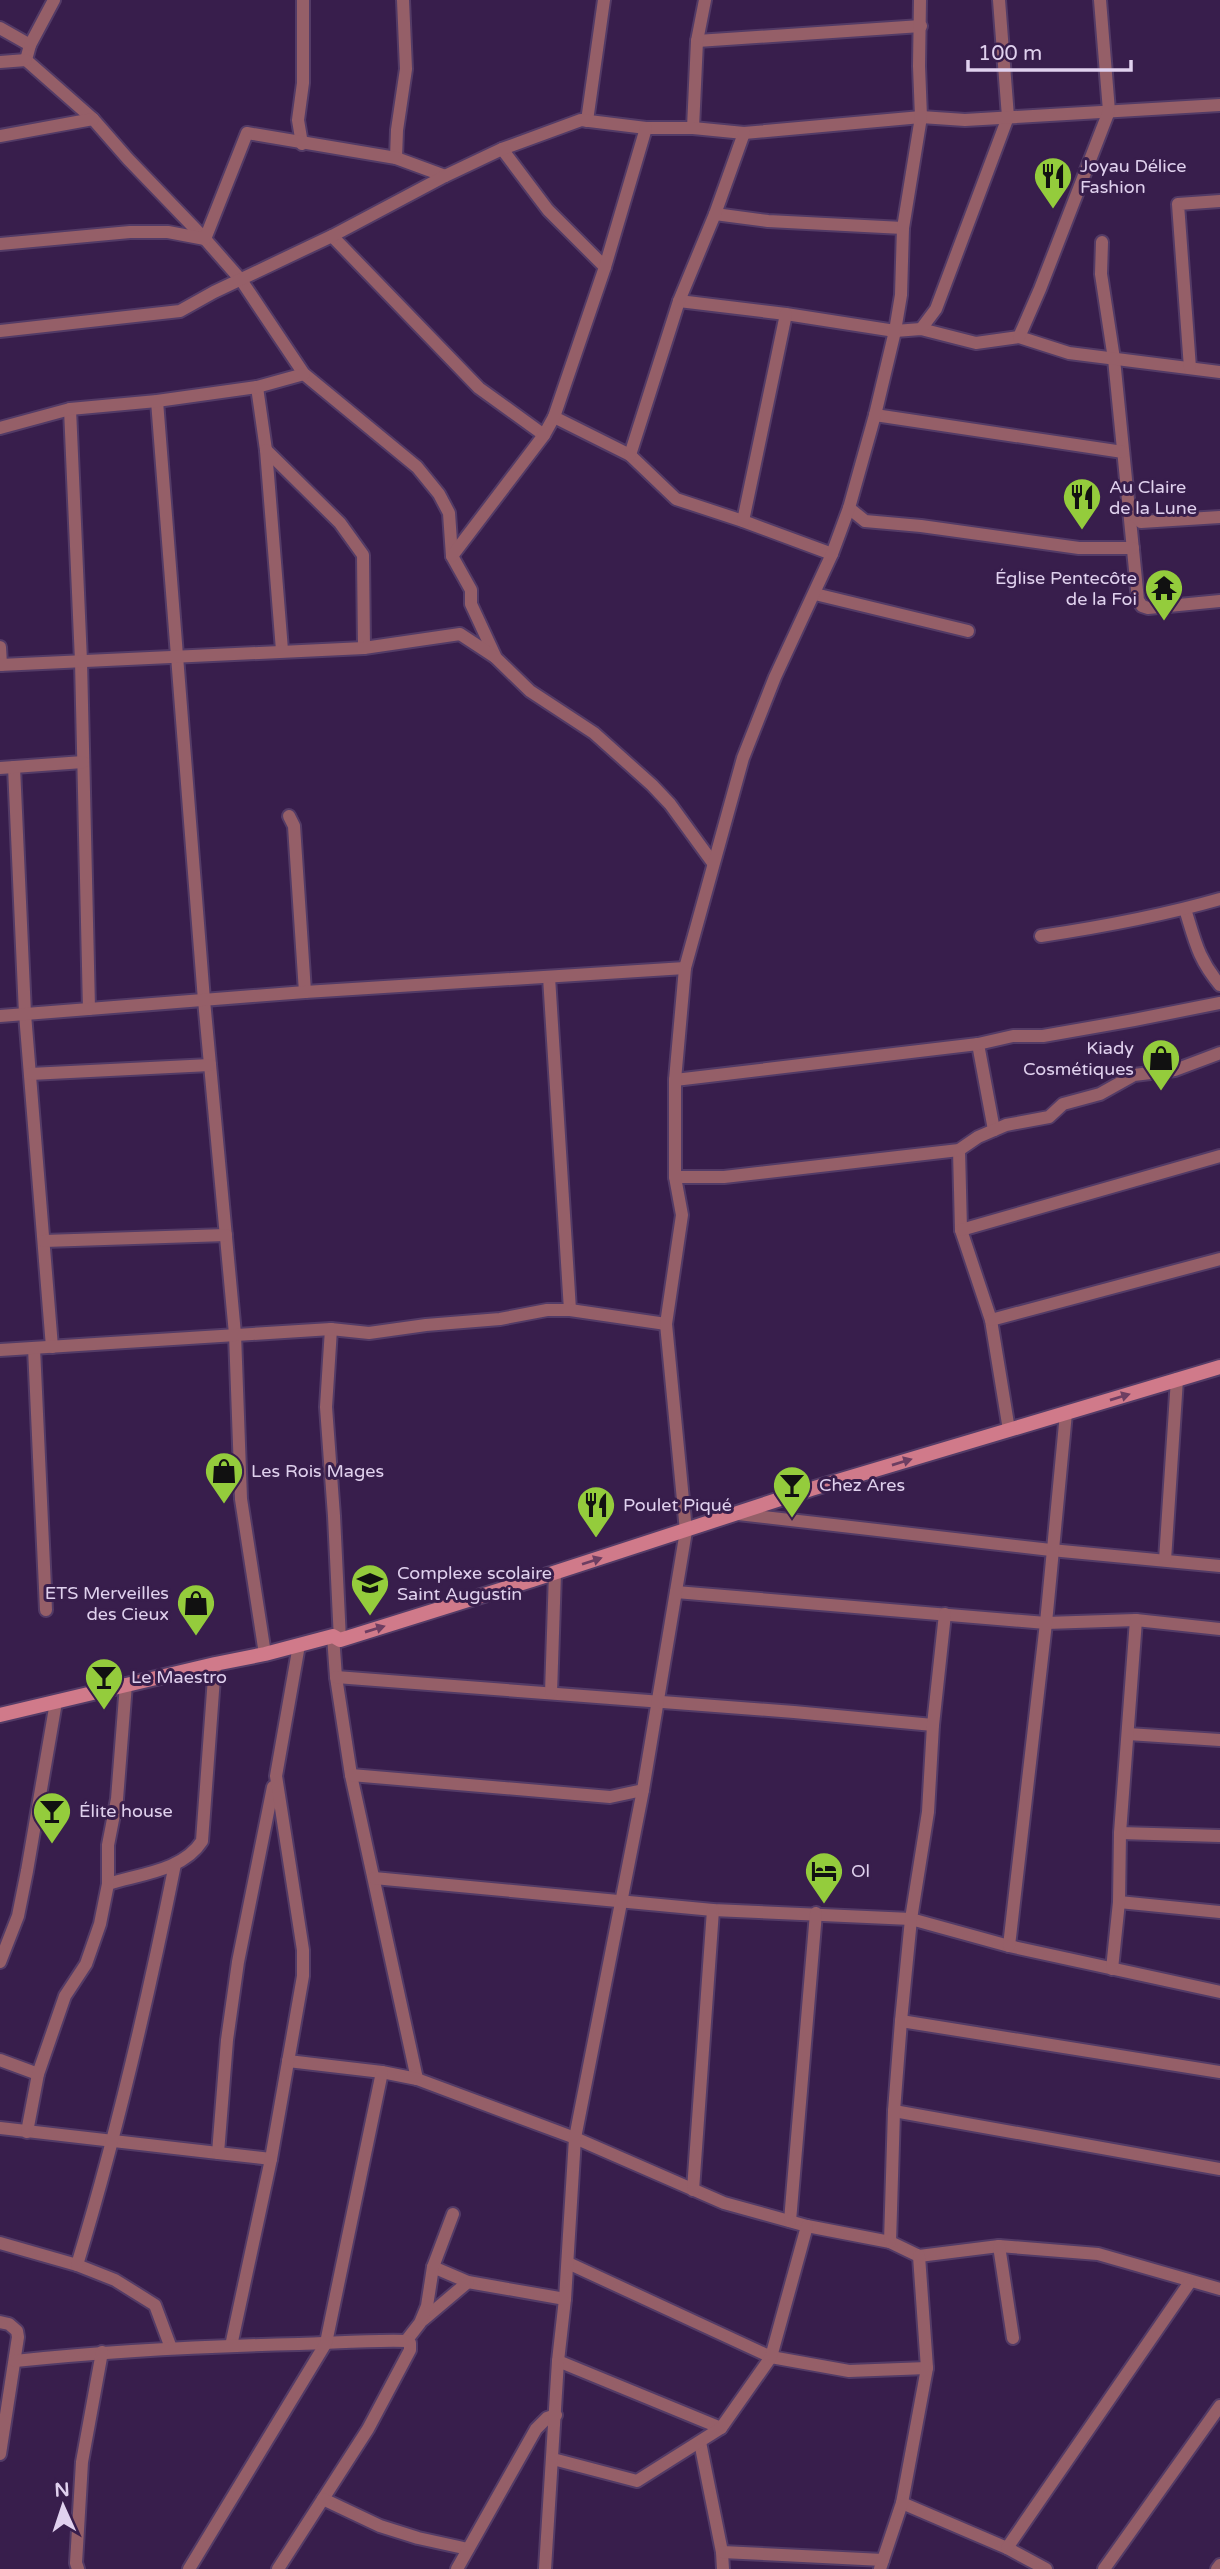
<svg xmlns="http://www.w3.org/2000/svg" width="1220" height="2569" font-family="'Varela Round',sans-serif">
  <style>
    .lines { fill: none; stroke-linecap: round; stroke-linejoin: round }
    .minor-casing { stroke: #533b66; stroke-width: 16 }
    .secondary-casing { stroke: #533b66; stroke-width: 18 }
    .minor { stroke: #955f68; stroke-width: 12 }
    .secondary { stroke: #d07a8a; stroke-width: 14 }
    .oneway { fill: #6d3e62 }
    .labels { text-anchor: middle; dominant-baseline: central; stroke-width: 6; stroke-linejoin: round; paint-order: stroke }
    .poi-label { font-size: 18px; fill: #e0d1ee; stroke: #381e4c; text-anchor: start }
  </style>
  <rect width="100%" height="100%" fill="#381e4c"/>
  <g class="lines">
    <g class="minor-casing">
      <g id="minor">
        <path d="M 0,28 L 30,45 L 26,60 L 93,119 L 128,159 L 205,239 L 241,280 L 304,374 L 417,467 L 439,494 L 449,513 L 452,556 L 471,590 L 471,604 L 496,658 L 530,691 L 594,733 L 652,785 L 670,804 L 713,863"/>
        <path d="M 697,41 L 921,26"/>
        <path d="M 30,45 L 54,0"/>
        <path d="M 0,62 L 26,60"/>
        <path d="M 587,121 L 604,0"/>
        <path d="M 693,128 L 697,41 L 705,0"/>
        <path d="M 0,136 L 93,119"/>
        <path d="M 302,144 L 298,120 L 303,83 L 303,0"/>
        <path d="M 502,149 L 548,210 L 605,267"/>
        <path d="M 396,158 L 397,130 L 406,69 L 403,0"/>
        <path d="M 715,214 L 768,221 L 903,228"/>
        <path d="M 332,236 L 479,388 L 544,435"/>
        <path d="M 1102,242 L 1101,274 L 1114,359 L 1138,600 L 1142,606 L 1148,608 L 1220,601"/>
        <path d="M 0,244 L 130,232 L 168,232 L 205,239 L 247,133 L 396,158 L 445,176"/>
        <path d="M 679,301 L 786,314 L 895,331 L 921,329 L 976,343 L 1019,337 L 1069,353 L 1220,372"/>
        <path d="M 921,329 L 936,309 L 1008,117 L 999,0"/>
        <path d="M 0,331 L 180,311 L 214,292 L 332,236 L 445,176 L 502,149 L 581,120 L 646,128 L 693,128 L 744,133 L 921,117 L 965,120 L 1220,105"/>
        <path d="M 1019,337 L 1040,289 L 1109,111 L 1100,0"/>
        <path d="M 1190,368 L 1178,204 L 1220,201"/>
        <path d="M 257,387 L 266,450 L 282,650"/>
        <path d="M 157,401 L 204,1000 L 235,1334 L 241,1499 L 265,1654"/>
        <path d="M 70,409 L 81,661 L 89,1009"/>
        <path d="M 875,415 L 1123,452"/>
        <path d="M 554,417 L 630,455 L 676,499 L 743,521 L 832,554"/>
        <path d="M 0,428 L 70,409 L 157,401 L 257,387 L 304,374"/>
        <path d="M 266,450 L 340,523 L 363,555 L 364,648"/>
        <path d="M 630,455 L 679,301 L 715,214 L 744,133"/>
        <path d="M 849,508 L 865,521 L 921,526 L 1079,548 L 1133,548"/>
        <path d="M 1130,512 L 1141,522 L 1220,517"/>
        <path d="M 743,521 L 786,314"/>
        <path d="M 452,556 L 544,435 L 554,417 L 605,267 L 646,128"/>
        <path d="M 815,594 L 968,631"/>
        <path d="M 0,647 L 1,665"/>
        <path d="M 0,665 L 364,648 L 460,634 L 495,657"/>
        <path d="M 14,767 L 25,1014 L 52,1347"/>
        <path d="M 0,768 L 83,762"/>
        <path d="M 289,816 L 294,826 L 305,992"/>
        <path d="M 1185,909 C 1195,941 1198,959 1220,985"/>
        <path d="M 1041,936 C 1101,927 1161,916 1220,899"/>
        <path d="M 549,977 L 570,1310"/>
        <path d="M 0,1016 L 305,992 L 685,968"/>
        <path d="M 978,1044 L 994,1130"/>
        <path d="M 30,1074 L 210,1065"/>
        <path d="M 675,1080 L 978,1044 L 1013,1036 L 1043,1036 L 1134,1020 L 1220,1003"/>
        <path d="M 959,1150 L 961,1230 L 991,1320 L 1009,1430"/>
        <path d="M 675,1177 L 724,1177 L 959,1150 L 978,1137 L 1006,1125 L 1049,1117 L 1063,1104 L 1100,1094 L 1134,1075 L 1175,1070 L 1220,1053"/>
        <path d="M 961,1230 L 1220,1156"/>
        <path d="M 44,1241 L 226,1235"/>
        <path d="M 991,1320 L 1220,1259"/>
        <path d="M 331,1329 L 326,1407 L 334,1516 L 340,1640"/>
        <path d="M 34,1348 L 46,1610"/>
        <path d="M 0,1350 L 331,1329 L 369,1333 L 426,1325 L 500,1319 L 547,1310 L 570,1310 L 666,1324"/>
        <path d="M 738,1514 L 1051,1550 L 1220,1566"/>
        <path d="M 1165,1560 L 1177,1379"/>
        <path d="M 676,1592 L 1046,1623 L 1136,1620 L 1220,1629"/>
        <path d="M 333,1636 L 336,1677 L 351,1775 L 417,2079"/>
        <path d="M 336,1677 L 794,1712 L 933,1725"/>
        <path d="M 551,1693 L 555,1573"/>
        <path d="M 1128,1734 L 1220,1740"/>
        <path d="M 351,1775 L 610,1797 L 643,1790"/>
        <path d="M 1120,1833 L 1220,1836"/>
        <path d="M 374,1878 L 713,1910 L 911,1919 L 1009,1946 L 1220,1992"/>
        <path d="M 108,1884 C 139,1874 183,1871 202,1841 L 215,1664"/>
        <path d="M 1119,1902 L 1220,1912"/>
        <path d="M 1009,1946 L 1046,1623 L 1066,1413"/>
        <path d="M 0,1962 L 18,1916 L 27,1871 L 56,1702"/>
        <path d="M 1112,1969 L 1119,1902 L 1120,1833 L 1136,1620"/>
        <path d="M 901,2021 L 1220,2072"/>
        <path d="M 0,2060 L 38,2074"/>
        <path d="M 288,2061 L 382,2072 L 417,2079 L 575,2138 L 724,2203 L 807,2226 L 890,2242 L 919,2256 L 999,2246 L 1098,2254 L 1220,2289"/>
        <path d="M 894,2111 L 1220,2169"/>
        <path d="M 0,2128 L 218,2153"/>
        <path d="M 27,2132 L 38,2074 L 65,1996 L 86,1964 L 100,1924 L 108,1884 L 108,1845 L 117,1799 L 126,1684"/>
        <path d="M 271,2159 L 218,2153 L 227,2040 L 238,1962 L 273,1787"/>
        <path d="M 693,2190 L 713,1910"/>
        <path d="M 790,2221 L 816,1913"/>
        <path d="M 890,2242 L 894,2111 L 901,2021 L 911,1919 L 928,1812 L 933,1725 L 945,1614"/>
        <path d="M 0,2243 L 77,2265 L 115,2280 L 155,2305 L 171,2348"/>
        <path d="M 999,2246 L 1013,2338"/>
        <path d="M 568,2263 L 771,2357 L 849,2371 L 927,2368"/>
        <path d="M 77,2265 C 117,2134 148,1999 175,1864"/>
        <path d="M 433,2267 L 468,2282 L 565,2299"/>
        <path d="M 423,2320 L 468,2282"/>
        <path d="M 0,2322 L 9,2324 L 17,2331 L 18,2337 L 0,2454"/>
        <path d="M 406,2341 L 420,2323 L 427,2306 L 433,2267 L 453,2214"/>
        <path d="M 231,2346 L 271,2159 L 303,1976 L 303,1950 L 276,1776 L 299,1645"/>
        <path d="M 15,2361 C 110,2351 204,2346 299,2344 C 334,2343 370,2340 406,2341 L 410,2343 L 410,2350 L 368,2429 L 278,2569"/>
        <path d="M 558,2361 L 721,2428"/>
        <path d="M 700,2442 L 722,2552 L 723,2569"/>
        <path d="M 553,2459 L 637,2481 L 721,2428 L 771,2357 L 807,2226"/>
        <path d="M 323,2499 L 380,2526 L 418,2538 L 468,2549"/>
        <path d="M 902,2503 L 1007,2548 L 1046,2569"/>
        <path d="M 1007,2548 L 1190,2282"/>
        <path d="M 722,2552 L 883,2560"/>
        <path d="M 78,2569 L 76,2563 L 82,2462 L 102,2352"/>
        <path d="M 189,2569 L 326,2343 L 382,2072"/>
        <path d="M 457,2569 L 536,2429 L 547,2418 L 556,2415"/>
        <path d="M 545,2569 L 558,2361 L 565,2299 L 575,2138 L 643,1790 L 686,1531 L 666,1324 L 682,1215 L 675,1177 L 675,1080 L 685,968 L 743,758 L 775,677 L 832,554 L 849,508 L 875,415 L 895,331 L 901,295 L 903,228 L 921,117 L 919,66 L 920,0"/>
        <path d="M 880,2569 L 902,2503 L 927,2368 L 919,2256"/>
        <path d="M 1104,2569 L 1220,2406"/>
        <path d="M 1217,2569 L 1220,2565"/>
      </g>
    </g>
    <g class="secondary-casing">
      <path id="secondary" d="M 0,1715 L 215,1664 L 265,1654 L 333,1636 L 340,1640 L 532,1580 L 811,1489 L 1220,1367"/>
    </g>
    <use href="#minor" class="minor"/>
    <use href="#secondary" class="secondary"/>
  </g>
  <defs><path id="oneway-solid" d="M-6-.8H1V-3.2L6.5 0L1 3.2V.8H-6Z" transform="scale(1.75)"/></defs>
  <g class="oneway">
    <use href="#oneway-solid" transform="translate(1120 1397) rotate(-17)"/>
    <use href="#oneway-solid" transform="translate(902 1462) rotate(-17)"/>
    <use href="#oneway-solid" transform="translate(592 1561) rotate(-18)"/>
    <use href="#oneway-solid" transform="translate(375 1629) rotate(-17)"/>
  </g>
  <defs>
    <g id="restaurant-pin" transform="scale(2.0125)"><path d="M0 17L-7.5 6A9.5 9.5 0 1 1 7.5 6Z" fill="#94cc3c" stroke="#381e4c"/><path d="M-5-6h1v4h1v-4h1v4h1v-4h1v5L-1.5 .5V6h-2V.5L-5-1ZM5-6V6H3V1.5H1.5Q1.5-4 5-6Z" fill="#111"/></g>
    <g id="temple-pin" transform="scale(2.0125)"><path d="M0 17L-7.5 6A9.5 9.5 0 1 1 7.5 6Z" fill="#94cc3c" stroke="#381e4c"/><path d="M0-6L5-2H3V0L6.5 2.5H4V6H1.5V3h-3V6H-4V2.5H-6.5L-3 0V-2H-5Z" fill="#111"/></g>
    <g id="shop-pin" transform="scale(2.0125)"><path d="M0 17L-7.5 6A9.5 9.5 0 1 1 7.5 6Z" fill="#94cc3c" stroke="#381e4c"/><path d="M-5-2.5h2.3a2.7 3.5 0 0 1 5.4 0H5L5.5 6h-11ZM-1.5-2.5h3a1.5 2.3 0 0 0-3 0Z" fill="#111"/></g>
    <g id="bar-pin" transform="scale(2.0125)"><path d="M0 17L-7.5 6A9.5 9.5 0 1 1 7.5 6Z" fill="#94cc3c" stroke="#381e4c"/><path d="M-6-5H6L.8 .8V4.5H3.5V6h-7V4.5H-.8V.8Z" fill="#111"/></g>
    <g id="school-pin" transform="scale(2.0125)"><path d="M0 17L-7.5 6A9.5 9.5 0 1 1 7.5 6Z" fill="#94cc3c" stroke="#381e4c"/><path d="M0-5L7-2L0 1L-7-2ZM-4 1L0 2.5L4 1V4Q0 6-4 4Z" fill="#111"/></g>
    <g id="hotel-pin" transform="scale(2.0125)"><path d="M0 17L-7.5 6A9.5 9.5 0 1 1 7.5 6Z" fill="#94cc3c" stroke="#381e4c"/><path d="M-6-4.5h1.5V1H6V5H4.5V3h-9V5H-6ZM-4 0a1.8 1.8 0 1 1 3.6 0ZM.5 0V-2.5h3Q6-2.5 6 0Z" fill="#111"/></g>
  </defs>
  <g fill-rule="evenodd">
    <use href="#restaurant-pin" x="1053" y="176"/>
    <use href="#restaurant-pin" x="1082" y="497"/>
    <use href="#temple-pin" x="1164" y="588"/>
    <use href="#shop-pin" x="1161" y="1058"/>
    <use href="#shop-pin" x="224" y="1471"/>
    <use href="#bar-pin" x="792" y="1485"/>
    <use href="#restaurant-pin" x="596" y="1505"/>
    <use href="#school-pin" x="370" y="1583"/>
    <use href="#shop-pin" x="196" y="1603"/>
    <use href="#bar-pin" x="104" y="1677"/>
    <use href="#bar-pin" x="52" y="1811"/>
    <use href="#hotel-pin" x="824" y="1871"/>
  </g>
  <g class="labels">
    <g class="poi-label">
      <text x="1080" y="166">Joyau Délice<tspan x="1080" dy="21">Fashion</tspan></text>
      <text x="1109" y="487">Au Claire<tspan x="1109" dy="21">de la Lune</tspan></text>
      <text x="1137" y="578" text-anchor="end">Église Pentecôte<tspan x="1137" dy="21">de la Foi</tspan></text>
      <text x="1134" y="1048" text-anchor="end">Kiady<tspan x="1134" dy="21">Cosmétiques</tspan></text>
      <text x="251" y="1471">Les Rois Mages</text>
      <text x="819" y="1485">Chez Ares</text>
      <text x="623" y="1505">Poulet Piqué</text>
      <text x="397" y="1573">Complexe scolaire<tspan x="397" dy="21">Saint Augustin</tspan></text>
      <text x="169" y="1593" text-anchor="end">ETS Merveilles<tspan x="169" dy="21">des Cieux</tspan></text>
      <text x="131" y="1677">Le Maestro</text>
      <text x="79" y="1811">Élite house</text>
      <text x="851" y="1871">Ol</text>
    </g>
  </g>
  <g transform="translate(63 2506) rotate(357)" stroke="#381e4c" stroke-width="5" paint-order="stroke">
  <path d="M0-5L12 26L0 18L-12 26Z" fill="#e0d1ee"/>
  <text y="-10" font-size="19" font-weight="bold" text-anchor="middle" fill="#e0d1ee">N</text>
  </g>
  <path d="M968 60v10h163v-10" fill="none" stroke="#e0d1ee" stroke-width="3.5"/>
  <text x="978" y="60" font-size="21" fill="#e0d1ee" stroke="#381e4c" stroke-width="5" paint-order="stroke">100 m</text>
</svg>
